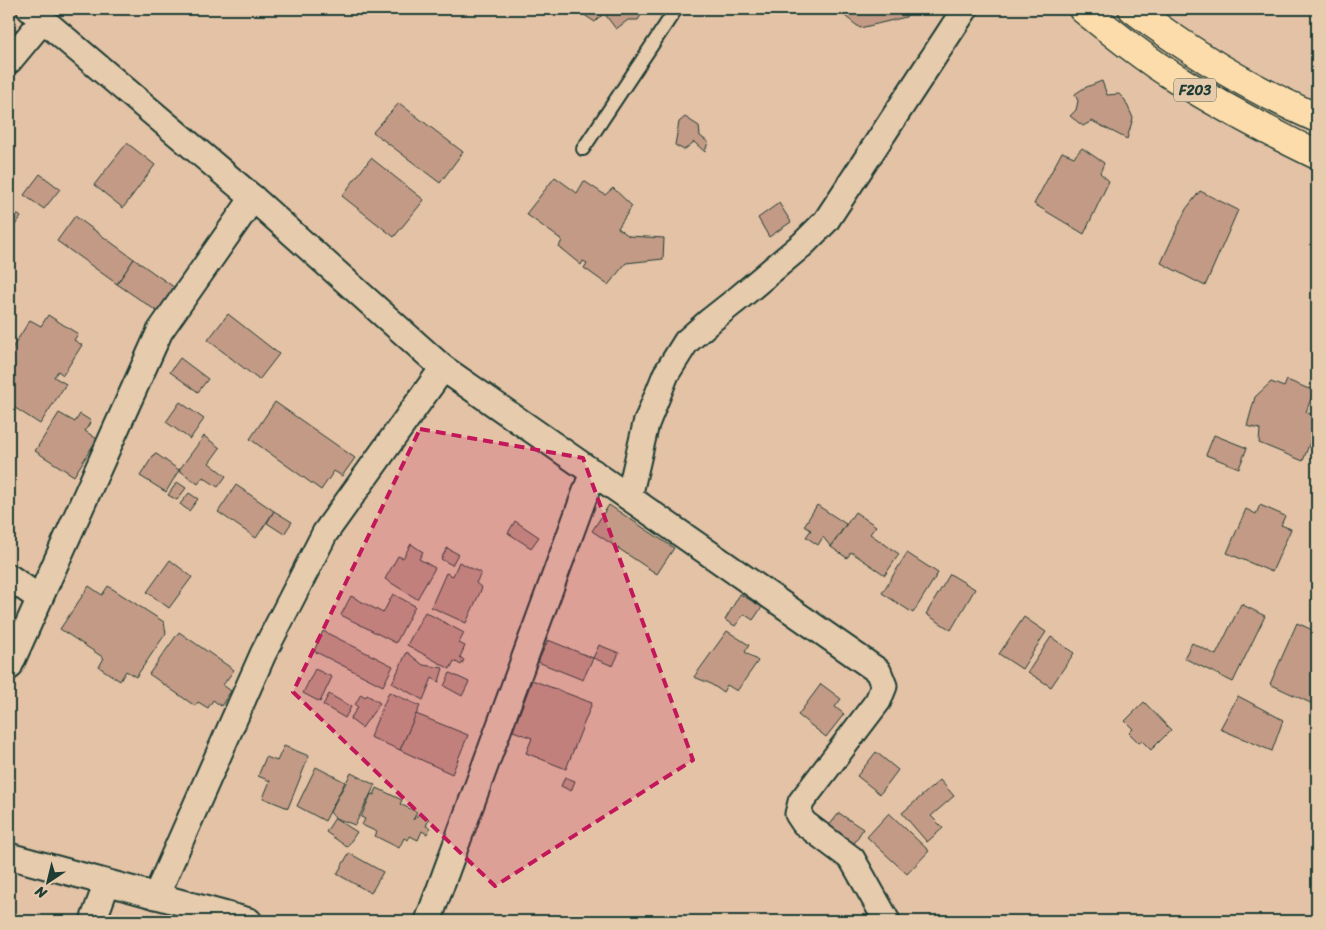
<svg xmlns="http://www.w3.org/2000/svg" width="1326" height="930" font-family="Sriracha,sans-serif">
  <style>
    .building { fill: #c29a86; stroke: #1f3d34 }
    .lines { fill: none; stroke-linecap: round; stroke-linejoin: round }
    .lane-casing { stroke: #1f3d34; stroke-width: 16 }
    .street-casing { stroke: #1f3d34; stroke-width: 29 }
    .primary-casing { stroke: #1f3d34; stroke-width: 31 }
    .lane { stroke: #e6cbad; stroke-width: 12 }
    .street { stroke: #e6cbad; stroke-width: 25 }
    .primary { stroke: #fddcac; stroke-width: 28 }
    .marked { fill: #c2185b; fill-opacity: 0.2; stroke: #c2185b; stroke-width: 4; stroke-dasharray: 10 6; stroke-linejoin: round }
    .labels { text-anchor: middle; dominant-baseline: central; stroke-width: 4; stroke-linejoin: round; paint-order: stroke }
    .shield { fill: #e6cbad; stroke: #5b6858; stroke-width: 1 }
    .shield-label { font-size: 14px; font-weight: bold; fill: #1f3d34 }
  </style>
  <rect width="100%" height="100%" fill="#e4c2a6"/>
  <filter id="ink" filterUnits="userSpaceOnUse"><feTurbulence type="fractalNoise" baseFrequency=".02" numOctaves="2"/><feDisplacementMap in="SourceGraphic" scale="10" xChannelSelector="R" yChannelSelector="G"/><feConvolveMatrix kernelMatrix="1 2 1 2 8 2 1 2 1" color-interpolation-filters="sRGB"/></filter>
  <g filter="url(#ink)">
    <g class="building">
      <path d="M 575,9 L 645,9 L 638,20 L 628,20 L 616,29 L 604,13 L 595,22 Z"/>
      <path d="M 836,9 L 910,9 L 906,17 L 860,28 Z"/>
      <path d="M 1102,81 L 1107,95 L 1119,94 L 1125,100 L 1133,118 L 1127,139 L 1092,121 L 1083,126 L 1070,116 L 1076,110 L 1078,101 L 1075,94 L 1084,88 Z"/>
      <path d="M 399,103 L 463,152 L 440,183 L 373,132 Z"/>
      <path d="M 685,117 L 699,126 L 700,136 L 708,142 L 705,152 L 694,142 L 684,150 L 675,145 L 679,122 Z"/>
      <path d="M 127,143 L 155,165 L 123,208 L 94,185 Z"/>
      <path d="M 1082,148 L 1104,163 L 1100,173 L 1109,181 L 1084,234 L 1034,204 L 1062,152 L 1074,157 Z"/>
      <path d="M 371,158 L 424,200 L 394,237 L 342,196 Z"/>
      <path d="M 40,174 L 60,189 L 44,209 L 24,195 Z"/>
      <path d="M 555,177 L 577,193 L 584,181 L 605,195 L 613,188 L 632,206 L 618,228 L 629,236 L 664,238 L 663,259 L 626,263 L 608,285 L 584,268 L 587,263 L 583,261 L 581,265 L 559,247 L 562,240 L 526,214 Z"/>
      <path d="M 1200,191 L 1238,210 L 1205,286 L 1161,263 L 1186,209 Z"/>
      <path d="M 779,203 L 791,222 L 769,237 L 758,218 Z"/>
      <path d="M 9,208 L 21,217 L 9,233 Z"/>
      <path d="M 75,216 L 134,259 L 117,284 L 57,241 Z"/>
      <path d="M 134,259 L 178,290 L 161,314 L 117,284 Z"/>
      <path d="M 228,314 L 279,354 L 259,380 L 208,340 Z"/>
      <path d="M 48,315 L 78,334 L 74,340 L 82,345 L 63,375 L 58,371 L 54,377 L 66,384 L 40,424 L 9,404 L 9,353 L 30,320 L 41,326 Z"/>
      <path d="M 180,358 L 208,379 L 198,392 L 170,372 Z"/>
      <path d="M 1287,380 L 1314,391 L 1306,412 L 1317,417 L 1317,423 L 1303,461 L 1259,443 L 1260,429 L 1247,426 L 1255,397 L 1271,382 L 1284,387 Z"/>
      <path d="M 180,402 L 204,419 L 190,439 L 166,422 Z"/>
      <path d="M 275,402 L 355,458 L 342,476 L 334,471 L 321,490 L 250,439 Z"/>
      <path d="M 59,413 L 75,422 L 80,414 L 91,421 L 85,431 L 97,439 L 74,476 L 35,451 Z"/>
      <path d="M 1214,435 L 1247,448 L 1239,468 L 1206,455 Z"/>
      <path d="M 204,436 L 220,448 L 209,463 L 226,476 L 218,487 L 203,477 L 198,484 L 179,470 Z"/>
      <path d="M 155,453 L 179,470 L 166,492 L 140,476 Z"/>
      <path d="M 177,482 L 186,488 L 177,500 L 168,495 Z"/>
      <path d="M 236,485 L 274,511 L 256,538 L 218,512 Z"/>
      <path d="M 189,493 L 198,499 L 189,511 L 180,504 Z"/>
      <path d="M 609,505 L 674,548 L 657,574 L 592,531 Z"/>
      <path d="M 817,505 L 846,524 L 831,547 L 823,537 L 818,545 L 806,537 L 811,530 L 804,526 Z"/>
      <path d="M 1260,505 L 1285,516 L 1281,525 L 1291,529 L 1272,572 L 1227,553 L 1246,509 L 1256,514 Z"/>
      <path d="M 274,511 L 292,522 L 284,534 L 267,523 Z"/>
      <path d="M 855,512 L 876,526 L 870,534 L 899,554 L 885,575 L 851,552 L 847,558 L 831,547 Z"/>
      <path d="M 515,521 L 539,537 L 531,548 L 508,533 Z"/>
      <path d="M 411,544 L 423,552 L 419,559 L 435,568 L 417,599 L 385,579 L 398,556 L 403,558 Z"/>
      <path d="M 447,548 L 458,554 L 452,565 L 441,559 Z"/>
      <path d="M 907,553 L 938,573 L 913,613 L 882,593 Z"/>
      <path d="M 170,560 L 192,577 L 169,608 L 147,592 Z"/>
      <path d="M 459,562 L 481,573 L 476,583 L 482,588 L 466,623 L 431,607 L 446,573 L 453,576 Z"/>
      <path d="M 950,574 L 975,589 L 951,630 L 926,614 Z"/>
      <path d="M 89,586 L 102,595 L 108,586 L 164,622 L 166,633 L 136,677 L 126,671 L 120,681 L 99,667 L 104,658 L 60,629 Z"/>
      <path d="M 9,593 L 17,598 L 9,614 Z"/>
      <path d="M 393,594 L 415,606 L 396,643 L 341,615 L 351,596 L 383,613 Z"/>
      <path d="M 740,594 L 762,607 L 753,620 L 744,614 L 735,626 L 725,620 Z"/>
      <path d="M 1241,604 L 1265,616 L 1233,682 L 1184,658 L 1192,643 L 1216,655 Z"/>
      <path d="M 425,612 L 464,633 L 459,643 L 465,646 L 460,657 L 464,660 L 461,665 L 454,661 L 450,669 L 407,645 Z"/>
      <path d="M 1024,617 L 1046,632 L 1022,669 L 999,654 Z"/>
      <path d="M 1297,623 L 1317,632 L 1317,706 L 1270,684 Z"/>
      <path d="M 323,631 L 393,666 L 383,686 L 314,651 Z"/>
      <path d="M 727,631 L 749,645 L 745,652 L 758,661 L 737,691 L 727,685 L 723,692 L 709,683 L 694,677 Z"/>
      <path d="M 179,632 L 234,670 L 223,685 L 231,691 L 221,706 L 213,700 L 208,708 L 198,702 L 195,706 L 149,674 Z"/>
      <path d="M 1051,637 L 1074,653 L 1051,687 L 1028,672 Z"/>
      <path d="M 548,640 L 593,658 L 583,680 L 538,662 Z"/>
      <path d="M 599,645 L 619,653 L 613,666 L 593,658 Z"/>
      <path d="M 407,652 L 423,665 L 443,668 L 439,682 L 432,678 L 423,700 L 392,683 Z"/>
      <path d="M 315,669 L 332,677 L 320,702 L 303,693 Z"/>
      <path d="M 450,673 L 469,682 L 462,696 L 444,686 Z"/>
      <path d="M 532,680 L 592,703 L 566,769 L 526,753 L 532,738 L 513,731 Z"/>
      <path d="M 821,684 L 841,699 L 835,707 L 844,714 L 826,737 L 798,715 Z"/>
      <path d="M 389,692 L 420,706 L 400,750 L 370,737 Z"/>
      <path d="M 329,694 L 351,707 L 345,718 L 323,705 Z"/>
      <path d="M 361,694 L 365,697 L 367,695 L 380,703 L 362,728 L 350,719 L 358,707 L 355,705 Z"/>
      <path d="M 1238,696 L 1283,720 L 1272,751 L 1220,729 Z"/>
      <path d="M 1144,702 L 1171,730 L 1151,750 L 1142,741 L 1139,743 L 1129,733 L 1133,729 L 1125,721 Z"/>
      <path d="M 416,714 L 468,735 L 452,774 L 400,750 Z"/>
      <path d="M 284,746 L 309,756 L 288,808 L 263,798 L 270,781 L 258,776 L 266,757 L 277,761 Z"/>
      <path d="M 876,752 L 898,770 L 880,794 L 857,776 Z"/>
      <path d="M 316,767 L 345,782 L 325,821 L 297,806 Z"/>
      <path d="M 351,773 L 375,785 L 355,825 L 335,818 L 330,812 Z"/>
      <path d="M 565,777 L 575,781 L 571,791 L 561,786 Z"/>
      <path d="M 940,780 L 954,796 L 931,816 L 943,828 L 927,842 L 902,813 Z"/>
      <path d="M 377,788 L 402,800 L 400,804 L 417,812 L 413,820 L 419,814 L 429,819 L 426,826 L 430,828 L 427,834 L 422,831 L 418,840 L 410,836 L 408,840 L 404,838 L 399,848 L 375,836 L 377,832 L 362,825 L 365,819 L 361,817 L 371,794 L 374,795 Z"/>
      <path d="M 839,813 L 863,829 L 853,845 L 828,827 Z"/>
      <path d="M 889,813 L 929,851 L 907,874 L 867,837 Z"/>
      <path d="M 335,818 L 357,832 L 347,847 L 326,832 Z"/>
      <path d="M 349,853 L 383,872 L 371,893 L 337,874 Z"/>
    </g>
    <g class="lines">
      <g class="lane-casing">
        <path id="lane" d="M 583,149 L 676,9"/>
      </g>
      <g class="street-casing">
        <g id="street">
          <path d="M 30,9 L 253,198 L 443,368 L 878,671 L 884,686 L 878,701 L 801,802 L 798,814 L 804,823 L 852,859 L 887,921"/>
          <path d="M 9,61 L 43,20"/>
          <path d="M 629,497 L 646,424 L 666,374 L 686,342 L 711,320 L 740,297 L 803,244 L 826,221 L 965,9"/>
          <path d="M 9,577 L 39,598"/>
          <path d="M 9,667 L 160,331 L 253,198"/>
          <path d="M 9,856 L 249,921"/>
          <path d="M 156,896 L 263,654 L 325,533 L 443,368"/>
          <path d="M 93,921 L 107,883"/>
          <path d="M 428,921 L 593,472"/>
        </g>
      </g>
      <g class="primary-casing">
        <g id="primary">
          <path d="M 1083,9 C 1114,34 1145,59 1179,80 C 1224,108 1270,132 1317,155"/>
          <path d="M 1133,9 C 1190,52 1251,89 1317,118"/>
        </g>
      </g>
      <use href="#lane" class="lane"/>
      <use href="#street" class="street"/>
      <use href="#primary" class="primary"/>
    </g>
  </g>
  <path class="marked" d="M 420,429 L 583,458 L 693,760 L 495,886 L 293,692 Z"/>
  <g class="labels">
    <rect class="shield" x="1174" y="78.5" width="42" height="23" rx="4"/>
    <g class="shield-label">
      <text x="1195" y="90">F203</text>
    </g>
  </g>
  <rect width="1326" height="930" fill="none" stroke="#e6cbad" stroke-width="30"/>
  <rect x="15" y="15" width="1296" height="900" fill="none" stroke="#1f3d34" stroke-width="2" filter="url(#ink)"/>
  <g transform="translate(48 882) rotate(215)" stroke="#e6cbad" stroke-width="4" paint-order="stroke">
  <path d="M0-4L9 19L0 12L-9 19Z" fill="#1f3d34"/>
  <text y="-8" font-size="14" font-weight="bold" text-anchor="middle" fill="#1f3d34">N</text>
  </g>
</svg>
